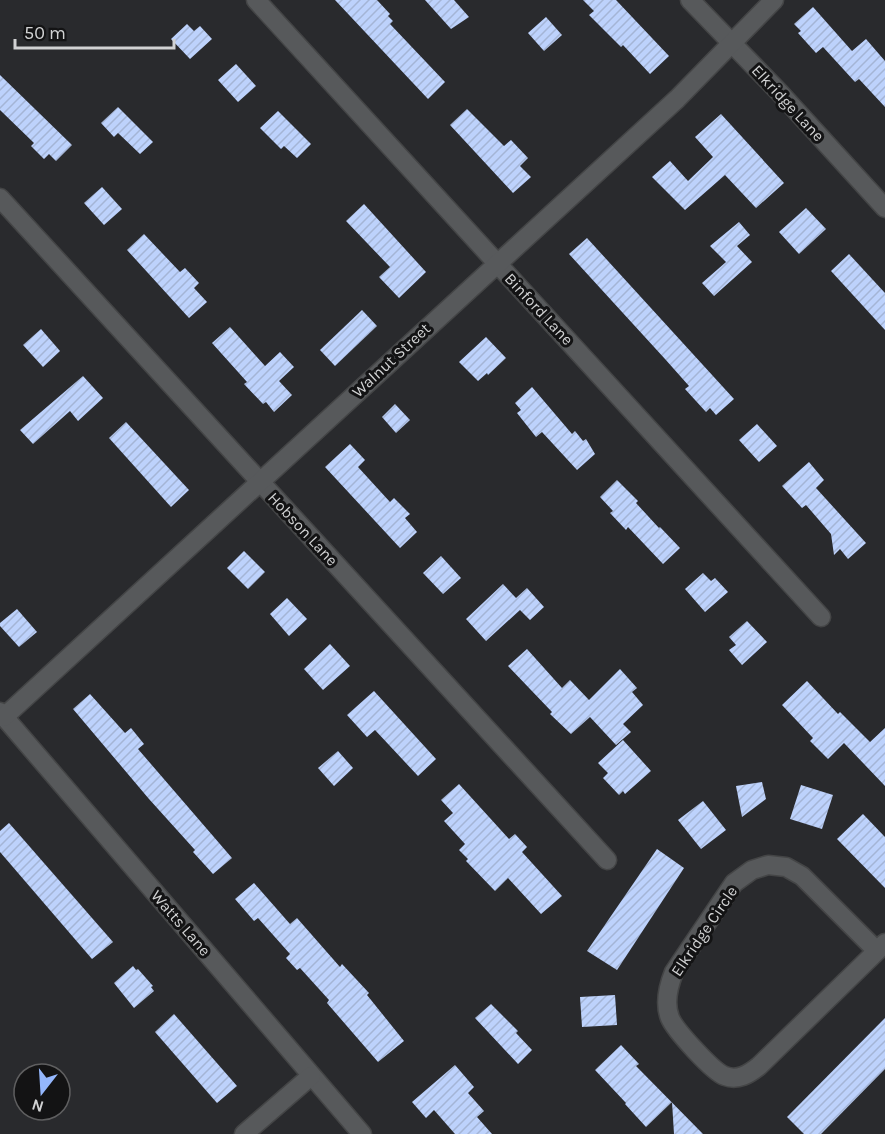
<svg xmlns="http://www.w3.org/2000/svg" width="885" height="1134" font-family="Karla,sans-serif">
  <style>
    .building { fill: url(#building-hatch) }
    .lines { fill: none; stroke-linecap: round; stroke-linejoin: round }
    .minor-casing { stroke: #444546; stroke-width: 21 }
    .minor { stroke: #57595b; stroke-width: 18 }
    .labels { text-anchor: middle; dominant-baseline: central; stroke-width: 6; stroke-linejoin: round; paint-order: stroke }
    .street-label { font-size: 16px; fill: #d1d2d3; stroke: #131314 }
  </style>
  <defs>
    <pattern id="building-hatch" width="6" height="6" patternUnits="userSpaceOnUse" patternTransform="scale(1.5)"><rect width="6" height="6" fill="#bdd2fc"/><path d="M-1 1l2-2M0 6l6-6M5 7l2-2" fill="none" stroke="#a4b5d6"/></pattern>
  </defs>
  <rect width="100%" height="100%" fill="#292a2d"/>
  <g class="building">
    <path d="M 335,0 L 377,0 L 390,14 L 388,16 L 393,21 L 390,24 L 445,82 L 428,99 Z"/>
    <path d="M 425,0 L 454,0 L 469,17 L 451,29 Z"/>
    <path d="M 583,0 L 616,0 L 669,56 L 650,74 L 623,45 L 621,47 L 589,15 L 594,11 Z"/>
    <path d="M 813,7 L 852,51 L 866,39 L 885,61 L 885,107 L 859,79 L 855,82 L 823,47 L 816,53 L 798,33 L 801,31 L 794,24 Z"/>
    <path d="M 546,17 L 562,35 L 544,51 L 528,33 Z"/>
    <path d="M 187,24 L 194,31 L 200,26 L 212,39 L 190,59 L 171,39 Z"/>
    <path d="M 236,64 L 256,86 L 238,102 L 218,80 Z"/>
    <path d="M 0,75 L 72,145 L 56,161 L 49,154 L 44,159 L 31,146 L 34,143 L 0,110 Z"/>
    <path d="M 118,107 L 153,142 L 140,154 L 118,133 L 114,137 L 101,123 Z"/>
    <path d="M 467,109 L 504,146 L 511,140 L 528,158 L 520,166 L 531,177 L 513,193 L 450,125 Z"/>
    <path d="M 278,111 L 311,144 L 297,158 L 284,146 L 281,149 L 260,128 Z"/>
    <path d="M 721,114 L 784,183 L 756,208 L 725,175 L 685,210 L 652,177 L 670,161 L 688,181 L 713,157 L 695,137 Z"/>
    <path d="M 102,187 L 122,209 L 104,225 L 84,203 Z"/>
    <path d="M 364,204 L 426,272 L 399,298 L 379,277 L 390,267 L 346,221 Z"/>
    <path d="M 806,208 L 826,229 L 799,254 L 779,232 Z"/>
    <path d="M 739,222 L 750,235 L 737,246 L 752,262 L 714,296 L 702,283 L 726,262 L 710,246 Z"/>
    <path d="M 144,234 L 180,272 L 185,268 L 199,283 L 194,288 L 207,302 L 189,318 L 127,250 Z"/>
    <path d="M 587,238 L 734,399 L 716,415 L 710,408 L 706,412 L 685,389 L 689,386 L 665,359 L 569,254 Z"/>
    <path d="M 849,254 L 885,293 L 885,330 L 831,271 Z"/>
    <path d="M 362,310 L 377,326 L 335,366 L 320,350 Z"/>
    <path d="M 230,327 L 265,366 L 280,352 L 294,367 L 279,381 L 292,395 L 274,412 L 266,402 L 263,404 L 244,384 L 247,382 L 212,343 Z"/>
    <path d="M 41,329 L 60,351 L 43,367 L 23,345 Z"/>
    <path d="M 486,337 L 506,358 L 488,375 L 487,373 L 478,381 L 459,362 Z"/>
    <path d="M 83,376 L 103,398 L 78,421 L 70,411 L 33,444 L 20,430 Z"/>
    <path d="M 532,387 L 572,434 L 575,431 L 583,441 L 586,439 L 595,454 L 577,470 L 542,432 L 536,437 L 517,413 L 521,410 L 515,403 Z"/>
    <path d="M 395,404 L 410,420 L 396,433 L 382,417 Z"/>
    <path d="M 126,422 L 189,490 L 171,507 L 109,438 Z"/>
    <path d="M 757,424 L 777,446 L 759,462 L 739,440 Z"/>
    <path d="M 350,444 L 365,460 L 358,467 L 390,502 L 394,498 L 410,514 L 405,518 L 417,532 L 400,548 L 325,467 Z"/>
    <path d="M 809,462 L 824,480 L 816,488 L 866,543 L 848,559 L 840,549 L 834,555 L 831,534 L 806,505 L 802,508 L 782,486 Z"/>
    <path d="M 617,480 L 638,501 L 636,503 L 659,528 L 660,527 L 680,548 L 663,564 L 628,527 L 626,530 L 610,513 L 613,511 L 600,497 Z"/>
    <path d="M 244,551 L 265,572 L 248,589 L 227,568 Z"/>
    <path d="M 441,556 L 461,578 L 443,594 L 423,573 Z"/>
    <path d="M 703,573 L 711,581 L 715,578 L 728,592 L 705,612 L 685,589 Z"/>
    <path d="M 503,584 L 516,598 L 527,588 L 544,607 L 530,620 L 520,610 L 486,641 L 466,619 Z"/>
    <path d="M 287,598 L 307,619 L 289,636 L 270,614 Z"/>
    <path d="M 17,609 L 37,632 L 19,647 L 0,626 L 0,623 Z"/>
    <path d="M 747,621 L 767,642 L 742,665 L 729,650 L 736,645 L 729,637 Z"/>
    <path d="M 330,644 L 350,666 L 323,690 L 304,669 Z"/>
    <path d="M 527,649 L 562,688 L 570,680 L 589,700 L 620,669 L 637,688 L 632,692 L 643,705 L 623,724 L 631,732 L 616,745 L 590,717 L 571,734 L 550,714 L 552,712 L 508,666 Z"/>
    <path d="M 807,681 L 838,714 L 840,712 L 870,742 L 885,728 L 885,786 L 844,743 L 828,759 L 810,741 L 813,738 L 782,705 Z"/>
    <path d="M 374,691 L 436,759 L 418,776 L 375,730 L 367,737 L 347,715 Z"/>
    <path d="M 90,694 L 125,733 L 131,728 L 144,744 L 138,749 L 232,858 L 213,874 L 193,852 L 195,850 L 149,799 L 73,709 Z"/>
    <path d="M 623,740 L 651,771 L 625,794 L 623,791 L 619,795 L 603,778 L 608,773 L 598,763 Z"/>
    <path d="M 338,751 L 353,768 L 334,786 L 318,768 Z"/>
    <path d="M 762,782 L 766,799 L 742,817 L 736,786 Z"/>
    <path d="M 459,784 L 509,839 L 515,834 L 527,847 L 522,852 L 562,896 L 541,914 L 508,878 L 495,891 L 466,861 L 468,859 L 459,850 L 465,844 L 444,821 L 453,813 L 441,800 Z"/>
    <path d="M 801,785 L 833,795 L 822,829 L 790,819 Z"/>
    <path d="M 703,801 L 726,830 L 701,849 L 678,820 Z"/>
    <path d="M 863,814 L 885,837 L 885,888 L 837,839 Z"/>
    <path d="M 9,823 L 113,942 L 92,959 L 0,852 L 0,831 Z"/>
    <path d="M 657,849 L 684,868 L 617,970 L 587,951 Z"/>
    <path d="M 254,883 L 290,924 L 297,918 L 340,967 L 342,964 L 369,993 L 367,995 L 404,1041 L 378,1062 L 327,1003 L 329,1000 L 300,968 L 297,970 L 286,958 L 290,954 L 258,918 L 254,921 L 235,899 Z"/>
    <path d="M 133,966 L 136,970 L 138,969 L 153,986 L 151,987 L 154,991 L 134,1008 L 114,983 Z"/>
    <path d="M 615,995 L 617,1025 L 582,1027 L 580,997 Z"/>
    <path d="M 491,1004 L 518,1031 L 516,1033 L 532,1050 L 518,1064 L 475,1018 Z"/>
    <path d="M 174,1014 L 237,1086 L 217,1103 L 155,1032 Z"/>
    <path d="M 885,1018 L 885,1069 L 821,1134 L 804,1134 L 787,1117 Z"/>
    <path d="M 621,1045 L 639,1064 L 636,1066 L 703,1134 L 674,1134 L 672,1102 L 646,1127 L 625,1104 L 626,1103 L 595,1070 Z"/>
    <path d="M 455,1065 L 474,1087 L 468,1093 L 484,1111 L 477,1117 L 492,1134 L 455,1134 L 434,1110 L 426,1118 L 412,1102 Z"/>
  </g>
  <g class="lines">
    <g class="minor-casing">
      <g id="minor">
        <path d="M 256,0 L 821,617"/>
        <path d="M 690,0 L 780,93 L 885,208"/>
        <path d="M 0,198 L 607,860"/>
        <path d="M 0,712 L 362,1134"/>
        <path d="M 4,717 L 677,99 L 774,0"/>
        <path d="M 877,951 L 802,876 L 786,867 L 768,865 L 752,870 L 734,883 L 674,972 C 668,987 664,1003 670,1018 C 675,1030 713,1072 725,1076 C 738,1081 749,1074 759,1066 L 877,951 L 885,943"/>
        <path d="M 244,1134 L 311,1076"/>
      </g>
    </g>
    <use href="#minor" class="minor"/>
  </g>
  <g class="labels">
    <g class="street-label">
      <text transform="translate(788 103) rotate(47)">Elkridge Lane</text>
      <text transform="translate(539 309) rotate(47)">Binford Lane</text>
      <text transform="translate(391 360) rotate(-43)">Walnut Street</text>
      <text transform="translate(303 529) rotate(47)">Hobson Lane</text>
      <text transform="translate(181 923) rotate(49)">Watts Lane</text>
      <text transform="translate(704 931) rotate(-56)">Elkridge Circle</text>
    </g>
  </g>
  <g transform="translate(42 1092) rotate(197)"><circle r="28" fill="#131314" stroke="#5f5f60" stroke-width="1.5"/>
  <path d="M0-4.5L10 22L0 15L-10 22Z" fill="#94b7fd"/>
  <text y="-9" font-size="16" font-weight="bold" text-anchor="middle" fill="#d1d2d3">N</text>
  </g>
  <path d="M15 39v9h159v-9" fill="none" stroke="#d1d2d3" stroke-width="3"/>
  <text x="24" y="39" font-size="18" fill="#d1d2d3" stroke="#131314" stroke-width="4.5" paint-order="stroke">50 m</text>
</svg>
